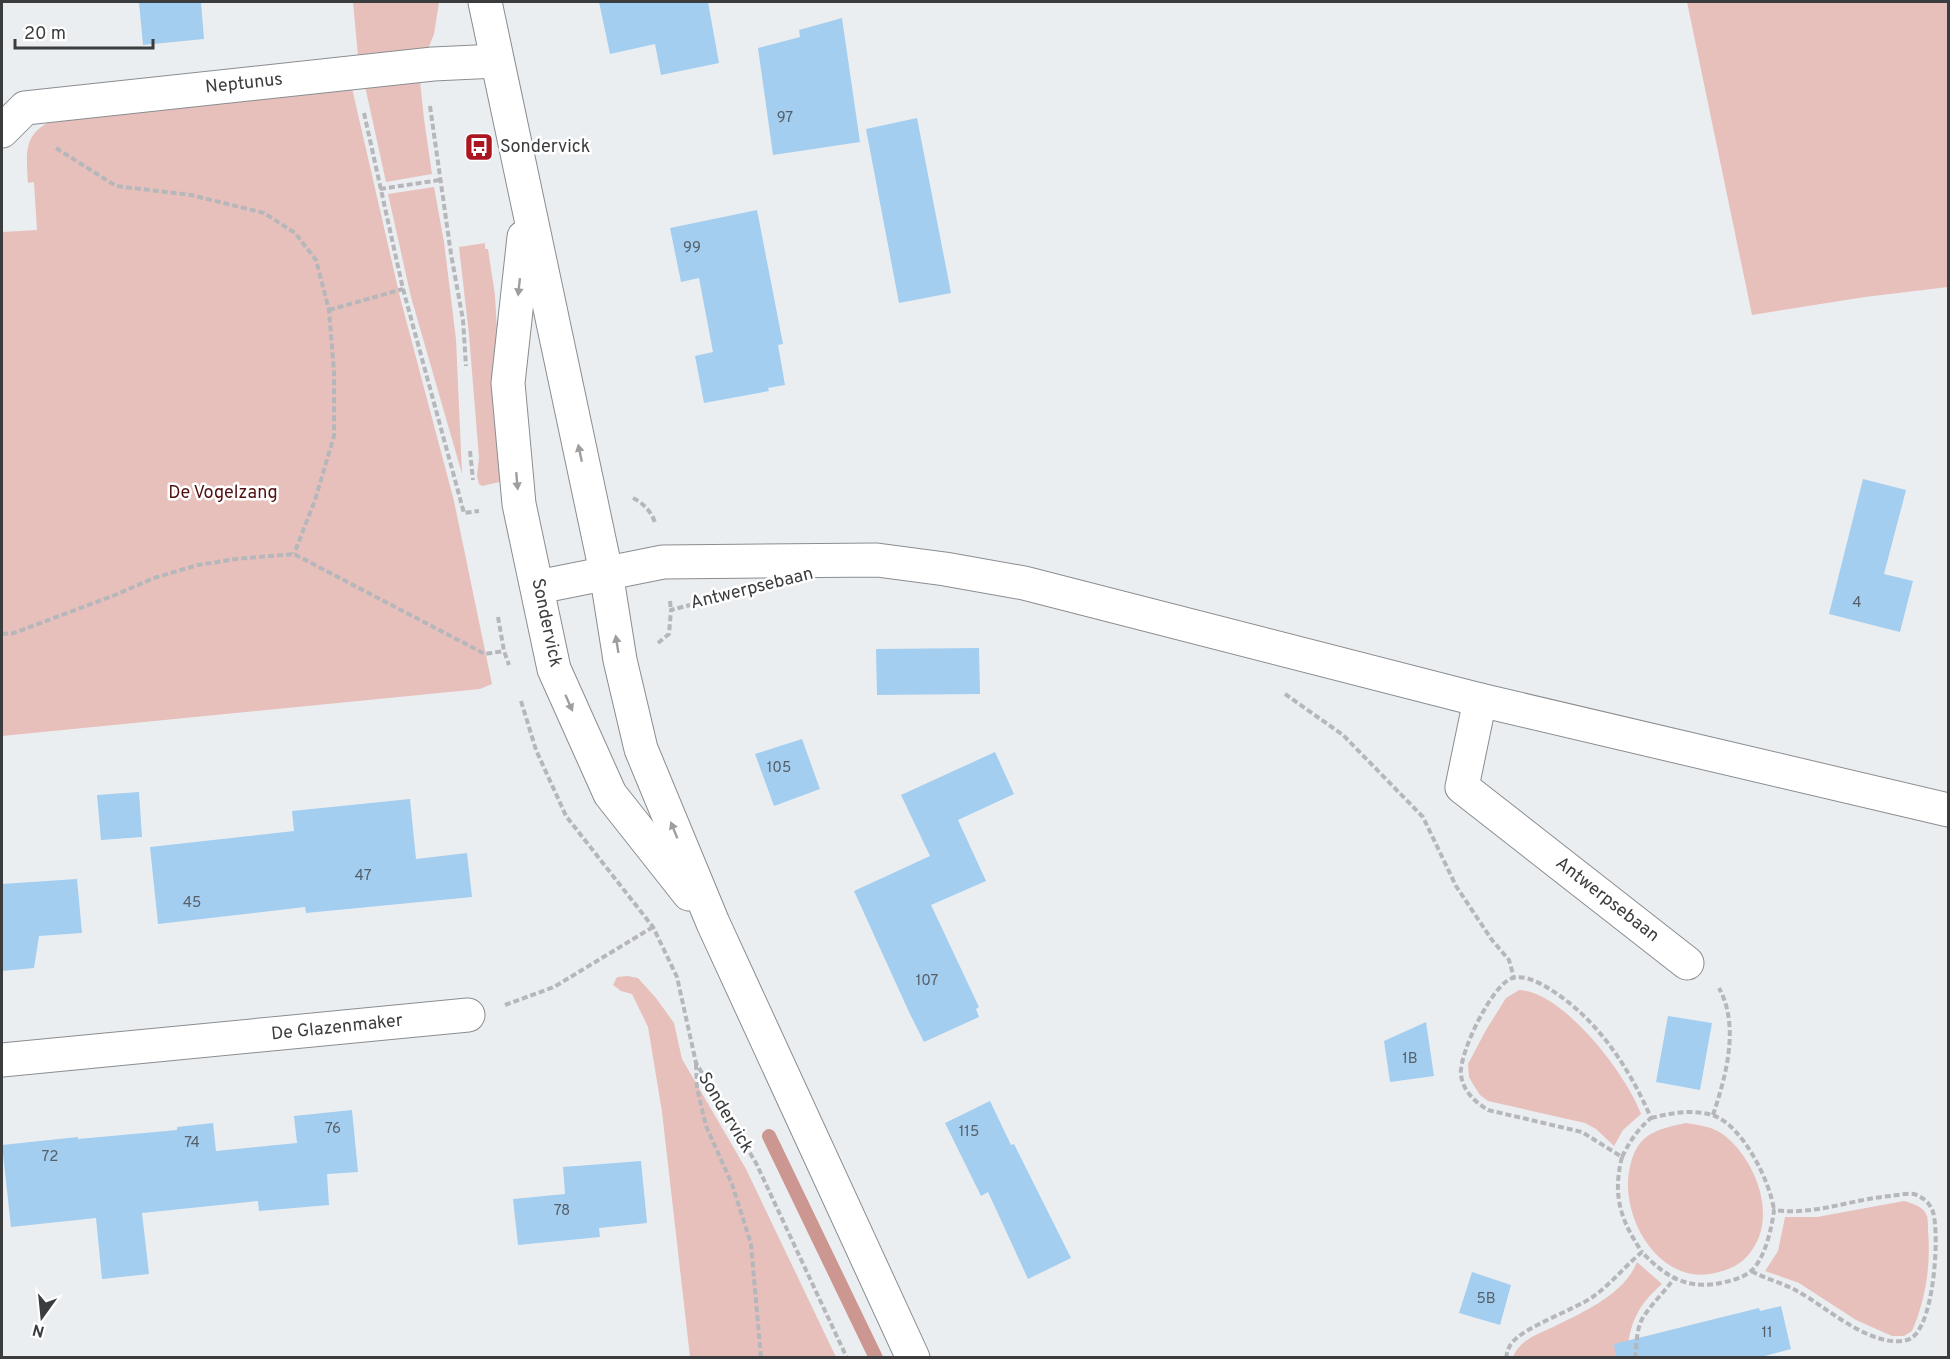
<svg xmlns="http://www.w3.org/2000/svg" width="1950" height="1359" font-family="Overpass,sans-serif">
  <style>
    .green { fill: #e7c0bc }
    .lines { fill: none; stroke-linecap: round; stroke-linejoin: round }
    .stream { stroke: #cc9691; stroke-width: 14 }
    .building { fill: #a3cef0 }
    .minor-casing { stroke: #8a8d90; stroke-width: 35 }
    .tertiary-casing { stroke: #8a8d90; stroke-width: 35 }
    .path { stroke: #b5b7ba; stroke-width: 4; stroke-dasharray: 6 3; stroke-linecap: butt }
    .minor { stroke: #fff; stroke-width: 33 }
    .tertiary { stroke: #fff; stroke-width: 33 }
    .oneway { fill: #9d9e9e }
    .labels { text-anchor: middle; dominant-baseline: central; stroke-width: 5; stroke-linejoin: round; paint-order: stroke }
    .number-label { font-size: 15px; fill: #55606a }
    .street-label { font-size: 18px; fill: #3b3c3e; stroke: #fff }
    .poi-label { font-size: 18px; fill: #3b3c3e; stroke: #fff; text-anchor: start }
    .park-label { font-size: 18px; fill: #531212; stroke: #fff }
  </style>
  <rect width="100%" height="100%" fill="#ebeef1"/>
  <g class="green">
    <path d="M 353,2 L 439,2 L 434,34 L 428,49 L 358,56 Z"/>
    <path d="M 1687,2 L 1948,2 L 1948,287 L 1865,297 L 1752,315 Z"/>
    <path d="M 420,81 L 424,119 L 432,174 L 386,182 L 365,86 Z"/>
    <path d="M 352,88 L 400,297 L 454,501 L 492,684 L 480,689 L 2,736 L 2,232 L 37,230 L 34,182 L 28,183 C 26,152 23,132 56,119 Z"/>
    <path d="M 434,187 L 444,242 L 456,339 L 462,474 L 411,297 L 388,194 Z"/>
    <path d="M 485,243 L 485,249 L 488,249 L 495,295 L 497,331 L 504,481 L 482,486 L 479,484 L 477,476 L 479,458 L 469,335 L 459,247 Z"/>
    <path d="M 628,976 L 638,978 L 656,998 L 674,1023 L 682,1059 L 746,1169 L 836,1357 L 690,1357 L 662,1112 L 648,1027 L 632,994 L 621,991 L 613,985 L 617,977 Z"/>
    <path d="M 1519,990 C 1564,992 1626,1074 1641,1114 L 1623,1130 L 1614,1146 L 1596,1129 L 1585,1123 L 1488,1101 L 1480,1095 L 1473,1084 L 1469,1077 L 1468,1064 L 1486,1030 L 1506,998 Z"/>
    <path d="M 1686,1123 C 1698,1125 1710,1126 1721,1133 C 1754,1156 1778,1214 1752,1250 C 1744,1262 1734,1268 1719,1272 C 1661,1290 1618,1217 1630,1167 C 1632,1157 1636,1146 1644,1139 C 1655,1129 1672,1126 1686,1123 Z"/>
    <path d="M 1904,1201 C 1914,1204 1923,1206 1927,1216 C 1928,1219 1928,1226 1928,1230 C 1931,1264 1926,1299 1912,1331 L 1904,1336 L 1892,1336 L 1856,1320 L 1799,1283 L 1765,1271 L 1778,1251 L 1785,1217 L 1817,1217 Z"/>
    <path d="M 1637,1262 L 1662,1284 C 1637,1306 1629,1324 1627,1357 L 1513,1358 C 1518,1339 1542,1333 1557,1325 C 1586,1311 1625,1293 1637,1262 Z"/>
  </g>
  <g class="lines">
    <path class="stream" d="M 769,1136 L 876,1358"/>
  </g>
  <g class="building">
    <path d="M 139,2 L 201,2 L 204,39 L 143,45 Z"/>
    <path d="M 599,2 L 708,2 L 719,63 L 661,75 L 655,44 L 610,54 Z"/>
    <path d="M 842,18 L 860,142 L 773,155 L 758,48 L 800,37 L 799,30 Z"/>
    <path d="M 917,118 L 951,293 L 899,303 L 866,129 Z"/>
    <path d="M 757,210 L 783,344 L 778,345 L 785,385 L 768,388 L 769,391 L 704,403 L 695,356 L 713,352 L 699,278 L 681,282 L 670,228 Z"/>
    <path d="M 1863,479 L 1906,490 L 1884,574 L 1913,581 L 1900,632 L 1829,614 Z"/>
    <path d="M 979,648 L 980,694 L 877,695 L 876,649 Z"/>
    <path d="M 802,739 L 820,789 L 774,806 L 755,754 Z"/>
    <path d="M 995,752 L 1014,794 L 958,820 L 986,881 L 931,905 L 979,1007 L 976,1009 L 979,1017 L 924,1042 L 909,1012 L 854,891 L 930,856 L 901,795 Z"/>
    <path d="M 139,792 L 142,837 L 101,840 L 97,795 Z"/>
    <path d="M 410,799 L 416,859 L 467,853 L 472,897 L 306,913 L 305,907 L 158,924 L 150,847 L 294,831 L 292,811 Z"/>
    <path d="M 77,879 L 82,933 L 39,936 L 34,968 L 2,971 L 2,884 Z"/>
    <path d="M 1668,1016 L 1712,1023 L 1700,1090 L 1656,1082 Z"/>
    <path d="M 1426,1022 L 1434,1076 L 1390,1082 L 1384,1041 Z"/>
    <path d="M 990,1101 L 1011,1145 L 1014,1144 L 1071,1258 L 1028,1279 L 988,1192 L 981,1196 L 945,1123 Z"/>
    <path d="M 352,1110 L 358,1172 L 327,1174 L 329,1205 L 259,1211 L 258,1201 L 142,1213 L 149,1274 L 102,1279 L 96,1218 L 11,1227 L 2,1145 L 78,1137 L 78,1139 L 177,1130 L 177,1127 L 213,1123 L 216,1151 L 297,1143 L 294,1116 Z"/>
    <path d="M 641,1161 L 647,1223 L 599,1228 L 600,1237 L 518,1245 L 513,1199 L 565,1194 L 563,1167 Z"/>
    <path d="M 1472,1272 L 1511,1285 L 1500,1325 L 1459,1313 Z"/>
    <path d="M 1781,1306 L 1791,1349 L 1757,1358 L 1616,1358 L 1614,1344 L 1759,1308 L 1760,1311 Z"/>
  </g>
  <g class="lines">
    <g class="minor-casing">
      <g id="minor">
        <path d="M 2,131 L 25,108 L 433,64 L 497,61"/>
        <path d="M 538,587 L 663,562 L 877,560 L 945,569 L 1024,583 L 1480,700 L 1948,810"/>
        <path d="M 1480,700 L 1462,787 L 1687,963"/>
        <path d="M 2,1060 L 468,1015"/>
      </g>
    </g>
    <g class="tertiary-casing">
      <g id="tertiary">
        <path d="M 485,2 L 606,572 L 620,660 L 641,749 L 713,923 L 913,1358"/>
        <path d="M 524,237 L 508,383 L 519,504 L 554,669 L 610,794 L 689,894"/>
      </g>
    </g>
    <g class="path">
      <path d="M 430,106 L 451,254 L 463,320 L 466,366"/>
      <path d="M 364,113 L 403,289 L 464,513 L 479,511"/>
      <path d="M 56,148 L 116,186 L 191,195 L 264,213 L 295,233 L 316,260 L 329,310 L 334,372 L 334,436 L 315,500 L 294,554"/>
      <path d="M 380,189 L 440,180"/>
      <path d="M 329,310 L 403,289"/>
      <path d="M 470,451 L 473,480"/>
      <path d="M 633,498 C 643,503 652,512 655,523"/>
      <path d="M 670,601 L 671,610"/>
      <path d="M 498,617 L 504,651 L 509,665"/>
      <path d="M 2,634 L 14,633 L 115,595 L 154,578 L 198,565 L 236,559 L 294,554 L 485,654 L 504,651"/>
      <path d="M 658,643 L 669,634 L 671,610 L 690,605"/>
      <path d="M 1285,694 L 1343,735 L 1423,817 L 1456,886 L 1492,940 L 1509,960 L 1514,978"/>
      <path d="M 521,701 L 536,750 L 566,816 L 653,927 L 677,977 L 696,1063 L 756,1163 L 847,1358"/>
      <path d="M 505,1005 L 554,987 L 653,927"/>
      <path d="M 696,1064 L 697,1088 L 706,1126 L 732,1184 L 751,1244 L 761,1358"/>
      <path d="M 1713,1115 C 1726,1076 1740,1026 1719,988"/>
      <path d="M 1651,1118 C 1671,1113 1692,1109 1712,1115 C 1742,1124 1770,1181 1774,1210"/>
      <path d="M 1622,1157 C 1630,1141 1637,1130 1651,1118 C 1629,1067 1596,1017 1548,988 C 1538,982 1525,975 1513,978 C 1493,982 1458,1055 1461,1075 C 1463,1091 1475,1102 1488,1110 L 1582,1132 L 1622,1157 C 1612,1196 1621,1221 1642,1252"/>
      <path d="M 1506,1358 C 1507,1353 1508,1348 1511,1344 C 1524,1326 1573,1311 1594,1296 C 1612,1283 1625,1266 1642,1252 C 1666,1278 1690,1291 1725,1282 C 1734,1280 1744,1277 1751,1271 C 1765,1259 1772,1227 1774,1210 C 1813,1216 1852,1199 1891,1196 C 1898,1195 1907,1193 1914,1194 C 1923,1197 1930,1203 1933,1212 C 1940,1235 1934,1334 1907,1340 C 1871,1349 1827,1307 1797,1291 C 1783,1283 1766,1279 1751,1271"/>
      <path d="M 1635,1358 C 1637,1344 1636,1327 1644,1316 C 1653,1302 1665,1292 1674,1278"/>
    </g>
    <use href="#minor" class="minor"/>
    <use href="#tertiary" class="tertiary"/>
  </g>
  <defs><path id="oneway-solid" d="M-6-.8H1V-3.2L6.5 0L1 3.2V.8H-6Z" transform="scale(1.5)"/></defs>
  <g class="oneway">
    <use href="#oneway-solid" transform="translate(519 287) rotate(96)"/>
    <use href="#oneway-solid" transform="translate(580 453) rotate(-102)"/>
    <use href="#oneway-solid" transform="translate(517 481) rotate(85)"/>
    <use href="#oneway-solid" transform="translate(617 644) rotate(-99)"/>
    <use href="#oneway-solid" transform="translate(569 703) rotate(66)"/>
    <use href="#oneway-solid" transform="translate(674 830) rotate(-112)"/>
  </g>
  <defs>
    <g id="bus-square" transform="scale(1.5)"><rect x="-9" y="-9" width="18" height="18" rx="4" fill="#ab1621" stroke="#fff"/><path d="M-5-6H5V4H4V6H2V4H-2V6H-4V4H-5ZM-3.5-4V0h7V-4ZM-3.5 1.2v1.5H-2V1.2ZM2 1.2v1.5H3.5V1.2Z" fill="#fff"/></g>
  </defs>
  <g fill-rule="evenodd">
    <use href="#bus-square" x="479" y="147"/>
  </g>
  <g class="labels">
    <g class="number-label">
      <text x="785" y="118">97</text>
      <text x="692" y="248">99</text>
      <text x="1857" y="603">4</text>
      <text x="779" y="768">105</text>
      <text x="363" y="876">47</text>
      <text x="192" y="903">45</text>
      <text x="927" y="981">107</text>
      <text x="1410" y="1059">1B</text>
      <text x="333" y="1129">76</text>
      <text x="969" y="1132">115</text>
      <text x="192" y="1143">74</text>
      <text x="50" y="1157">72</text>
      <text x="562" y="1211">78</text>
      <text x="1486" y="1299">5B</text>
      <text x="1767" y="1333">11</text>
    </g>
    <g class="street-label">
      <text transform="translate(244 84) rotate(-6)">Neptunus</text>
      <text transform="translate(752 589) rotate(-14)">Antwerpsebaan</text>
      <text transform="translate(546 623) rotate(78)">Sondervick</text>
      <text transform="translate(1607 900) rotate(38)">Antwerpsebaan</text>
      <text transform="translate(337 1028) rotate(-6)">De Glazenmaker</text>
      <text transform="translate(725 1113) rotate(59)">Sondervick</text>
    </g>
    <g class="poi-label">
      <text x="500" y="147">Sondervick</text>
    </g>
    <g class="park-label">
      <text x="223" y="493">De Vogelzang</text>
    </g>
  </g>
  <rect width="1950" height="1359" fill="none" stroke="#3b3c3e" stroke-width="6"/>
  <g transform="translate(42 1317) rotate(195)" stroke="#ffffff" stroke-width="4.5" paint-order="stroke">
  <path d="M0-4.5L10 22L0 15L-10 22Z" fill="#3b3c3e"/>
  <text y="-9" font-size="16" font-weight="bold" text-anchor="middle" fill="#3b3c3e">N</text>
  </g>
  <path d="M15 39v9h138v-9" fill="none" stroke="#3b3c3e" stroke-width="3"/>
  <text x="24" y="39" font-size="18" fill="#3b3c3e" stroke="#ffffff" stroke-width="4.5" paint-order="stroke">20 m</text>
</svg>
